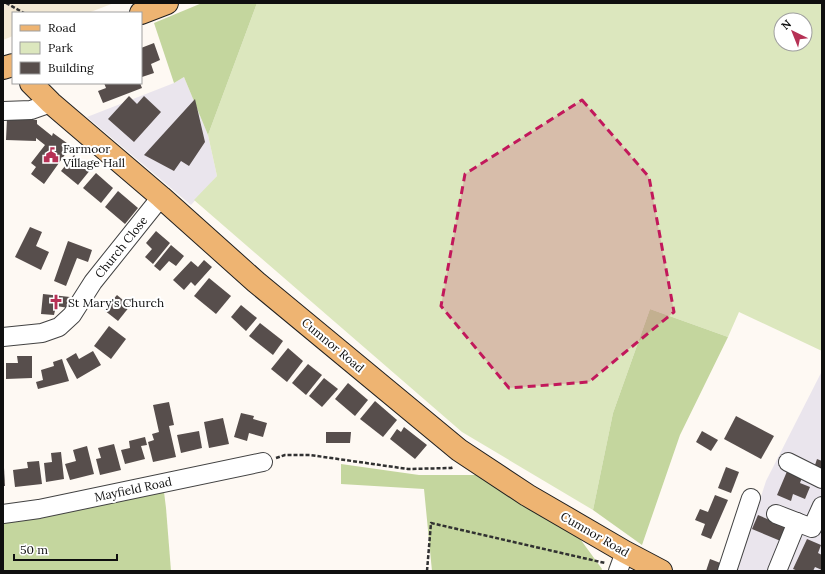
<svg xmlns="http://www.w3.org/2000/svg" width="825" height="574" font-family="Lora,serif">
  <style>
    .industrial { fill: #eae5ed }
    .farmland { fill: #f3e9d4 }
    .green { fill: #dce7be; fill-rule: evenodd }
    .forest { fill: #c4d69e }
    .building { fill: #574e4c }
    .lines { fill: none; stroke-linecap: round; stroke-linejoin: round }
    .minor-casing { stroke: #424242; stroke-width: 20 }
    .major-casing { stroke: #202020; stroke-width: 24 }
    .path { stroke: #313131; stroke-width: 2.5; stroke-dasharray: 4 2; stroke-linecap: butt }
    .minor { stroke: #fff; stroke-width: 18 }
    .major { stroke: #eeb472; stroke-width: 22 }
    .marked { fill: #c2185b; fill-opacity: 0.2; stroke: #c2185b; stroke-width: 3; stroke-dasharray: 8 5; stroke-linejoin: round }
    .labels { text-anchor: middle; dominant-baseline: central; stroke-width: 4; stroke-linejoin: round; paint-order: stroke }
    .poi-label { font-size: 12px; fill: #0f0f0f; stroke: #fff; text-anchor: start }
    .street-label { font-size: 12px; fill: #0f0f0f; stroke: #fff }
  </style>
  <rect width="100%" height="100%" fill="#fef9f3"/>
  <g class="industrial">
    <path d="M 184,77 L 208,135 L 217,176 L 191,205 L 87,117 L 174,83 Z"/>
    <path d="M 822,371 L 822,571 L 737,571 L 766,481 Z"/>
  </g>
  <path class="farmland" d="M 3,3 L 114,3 L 88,13 L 13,13 L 13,36 L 3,40 Z"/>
  <path class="green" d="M 257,3 L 822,3 L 822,351 L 739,312 L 728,337 L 650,309 L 613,413 L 593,510 L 462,432 L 194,200 L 217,176 L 208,135 ZM 781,20 L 805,20 L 805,44 L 781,44 Z"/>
  <g class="forest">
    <path d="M 202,3 L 257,3 L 208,135 L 184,77 L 174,83 L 154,23 Z"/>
    <path d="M 650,309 L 728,337 L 680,435 L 642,545 L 593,510 L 613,413 Z"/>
    <path d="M 341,464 L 419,475 L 482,475 L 578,536 L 602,569 L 601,571 L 432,571 L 424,489 L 341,484 Z"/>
    <path d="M 163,484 L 166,508 L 171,571 L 3,571 L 3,512 Z"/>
  </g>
  <g class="building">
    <path d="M 154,43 L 160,60 L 151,64 L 154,73 L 142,77 L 141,48 Z"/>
    <path d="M 104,83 L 140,83 L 142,88 L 103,103 L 98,91 L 106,88 Z"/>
    <path d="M 129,96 L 137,104 L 144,96 L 161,112 L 134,142 L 108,119 Z"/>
    <path d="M 195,99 L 205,142 L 189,166 L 181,161 L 174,171 L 144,155 Z"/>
    <path d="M 7,118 L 37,120 L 37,124 L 52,136 L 53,133 L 71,146 L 44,184 L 31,174 L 36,167 L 31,163 L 45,145 L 36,138 L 36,141 L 6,140 Z"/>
    <path d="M 74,155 L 91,169 L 78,185 L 61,171 Z"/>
    <path d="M 96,173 L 113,188 L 101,203 L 83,188 Z"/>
    <path d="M 118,191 L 138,208 L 125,224 L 105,207 Z"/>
    <path d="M 30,227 L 42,232 L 36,246 L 49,252 L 41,270 L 15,257 Z"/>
    <path d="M 156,231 L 170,243 L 153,264 L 145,257 L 152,249 L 146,243 Z"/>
    <path d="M 68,241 L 92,250 L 88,262 L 77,258 L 66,286 L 54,281 Z"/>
    <path d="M 171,245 L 184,256 L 176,266 L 169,261 L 160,271 L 154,266 Z"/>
    <path d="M 204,260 L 212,267 L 195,286 L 191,282 L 184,290 L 173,280 L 191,261 L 198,267 Z"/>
    <path d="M 209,278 L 231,296 L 216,314 L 194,296 Z"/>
    <path d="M 43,294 L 70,297 L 69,308 L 56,306 L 54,315 L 41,314 Z"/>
    <path d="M 117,295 L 130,306 L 118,321 L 104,310 Z"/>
    <path d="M 241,305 L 257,318 L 246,331 L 231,317 Z"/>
    <path d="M 260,323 L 283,341 L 273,355 L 249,336 Z"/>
    <path d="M 109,326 L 126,339 L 111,359 L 94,346 Z"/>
    <path d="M 288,348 L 303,361 L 287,382 L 271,369 Z"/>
    <path d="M 93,351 L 101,365 L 77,379 L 66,359 L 76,353 L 79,359 Z"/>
    <path d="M 17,356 L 32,356 L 32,378 L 6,379 L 6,363 L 18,363 Z"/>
    <path d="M 62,359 L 69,381 L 38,389 L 36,382 L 43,380 L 41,370 L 54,366 L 53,362 Z"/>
    <path d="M 308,364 L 322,375 L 306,395 L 292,383 Z"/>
    <path d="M 324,378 L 338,389 L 322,407 L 309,396 Z"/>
    <path d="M 348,383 L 368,400 L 355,416 L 335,399 Z"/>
    <path d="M 375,401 L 397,420 L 383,437 L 360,419 Z"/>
    <path d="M 169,402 L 174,425 L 169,426 L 176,457 L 153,462 L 148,442 L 154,440 L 152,434 L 159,432 L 153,405 Z"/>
    <path d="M 241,413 L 254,416 L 253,419 L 267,423 L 263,437 L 249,433 L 247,441 L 234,437 Z"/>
    <path d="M 736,416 L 774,436 L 761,459 L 724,439 Z"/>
    <path d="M 223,418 L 229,444 L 209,448 L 204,422 Z"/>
    <path d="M 404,427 L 427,445 L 415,459 L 390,439 L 397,429 L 401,432 Z"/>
    <path d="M 199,431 L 202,448 L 181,453 L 177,435 Z"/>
    <path d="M 702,431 L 718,440 L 711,451 L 696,442 Z"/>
    <path d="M 326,432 L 351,432 L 350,443 L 326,443 Z"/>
    <path d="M 145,437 L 147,445 L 141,446 L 145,459 L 125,464 L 121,450 L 130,448 L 129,441 Z"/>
    <path d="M 114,444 L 121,470 L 100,475 L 96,459 L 101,458 L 98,448 Z"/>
    <path d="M 87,446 L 94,474 L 70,480 L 65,464 L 76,461 L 73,450 Z"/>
    <path d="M 61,452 L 64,479 L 46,482 L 44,463 L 52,462 L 51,453 Z"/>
    <path d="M 817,459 L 822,461 L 822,474 L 813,471 Z"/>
    <path d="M 39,461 L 42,484 L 15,487 L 13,470 L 28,468 L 27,462 Z"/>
    <path d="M 726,467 L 739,472 L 731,493 L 718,488 Z"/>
    <path d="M 3,468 L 4,468 L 5,486 L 3,486 Z"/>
    <path d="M 788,469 L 803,475 L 800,483 L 810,487 L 805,499 L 793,494 L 791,501 L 777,495 Z"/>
    <path d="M 715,495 L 728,500 L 711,539 L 701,535 L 705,524 L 695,520 L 700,509 L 708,512 Z"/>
    <path d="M 758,515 L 788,528 L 783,542 L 752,529 Z"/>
    <path d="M 807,539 L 821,545 L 818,553 L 822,555 L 822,570 L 815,567 L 813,571 L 798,571 L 793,569 Z"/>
    <path d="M 710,559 L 723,564 L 721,571 L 706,571 Z"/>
  </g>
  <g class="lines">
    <g class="minor-casing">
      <g id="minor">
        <path d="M 3,111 L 31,110 L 51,103"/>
        <path d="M 3,337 L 42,333 L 59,327 L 72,315 L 93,282 L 161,197"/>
        <path d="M 788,462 L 822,479"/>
        <path d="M 3,514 L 39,509 L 263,462"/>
        <path d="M 776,514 L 812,528 L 822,506"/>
        <path d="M 618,571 L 625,552"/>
        <path d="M 727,571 L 751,498"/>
        <path d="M 777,571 L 797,522"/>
      </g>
    </g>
    <g class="major-casing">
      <g id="major">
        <path d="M 141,13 L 167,3"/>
        <path d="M 3,68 L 13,65"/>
        <path d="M 31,83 L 51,103 L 161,197 L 256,282 L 459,450 L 527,495 L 625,552 L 661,571"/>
      </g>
    </g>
    <g class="path">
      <path d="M 6,3 L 24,13"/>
      <path d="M 276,458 L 285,455 L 310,455 L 408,469 L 451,468 L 454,467"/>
      <path d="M 427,571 L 431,523 L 605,563"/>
    </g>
    <use href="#minor" class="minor"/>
    <use href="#major" class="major"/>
  </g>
  <path class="marked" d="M 582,100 L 649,177 L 674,312 L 589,382 L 509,388 L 441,306 L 465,174 Z"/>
  <defs>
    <g id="civic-bare" transform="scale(1.2)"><path d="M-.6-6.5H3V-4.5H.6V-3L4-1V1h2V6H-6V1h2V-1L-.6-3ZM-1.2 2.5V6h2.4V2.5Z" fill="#b63155" stroke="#fff" stroke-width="2.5" paint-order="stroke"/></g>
    <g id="church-bare" transform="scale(1.2)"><path d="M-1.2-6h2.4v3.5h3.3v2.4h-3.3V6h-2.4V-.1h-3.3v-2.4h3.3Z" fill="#b63155" stroke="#fff" stroke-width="2.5" paint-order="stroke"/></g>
  </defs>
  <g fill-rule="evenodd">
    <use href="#civic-bare" x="51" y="155"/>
    <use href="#church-bare" x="56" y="302"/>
  </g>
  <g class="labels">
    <g class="poi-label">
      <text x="63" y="148">Farmoor<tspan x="63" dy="14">Village Hall</tspan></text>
      <text x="68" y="302">St Mary's Church</text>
    </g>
    <g class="street-label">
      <text transform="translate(121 247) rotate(-51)">Church Close</text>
      <text transform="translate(333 345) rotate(40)">Cumnor Road</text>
      <text transform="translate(133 489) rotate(-12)">Mayfield Road</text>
      <text transform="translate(595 534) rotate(30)">Cumnor Road</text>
    </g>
  </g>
  <rect width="825" height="574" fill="none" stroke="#0f0f0f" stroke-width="8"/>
  <rect x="12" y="12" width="130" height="72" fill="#ffffff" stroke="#9f9f9f"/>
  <rect x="20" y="25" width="20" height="6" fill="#eeb472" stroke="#9f9f9f"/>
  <text x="48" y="32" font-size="12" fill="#0f0f0f">Road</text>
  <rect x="20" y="42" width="20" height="12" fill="#dce7be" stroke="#9f9f9f"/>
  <text x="48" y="52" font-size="12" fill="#0f0f0f">Park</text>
  <rect x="20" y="62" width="20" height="12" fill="#574e4c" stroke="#9f9f9f"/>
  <text x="48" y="72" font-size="12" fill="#0f0f0f">Building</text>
  <g transform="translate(793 32) rotate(317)"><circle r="19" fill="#ffffff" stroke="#9f9f9f"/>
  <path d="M0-3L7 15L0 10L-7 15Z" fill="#b63155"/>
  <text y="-6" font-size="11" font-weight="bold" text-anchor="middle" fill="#0f0f0f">N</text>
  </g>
  <path d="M14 554v6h103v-6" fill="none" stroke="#0f0f0f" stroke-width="2"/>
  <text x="20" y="554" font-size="12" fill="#0f0f0f" stroke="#ffffff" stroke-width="3" paint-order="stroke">50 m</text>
</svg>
